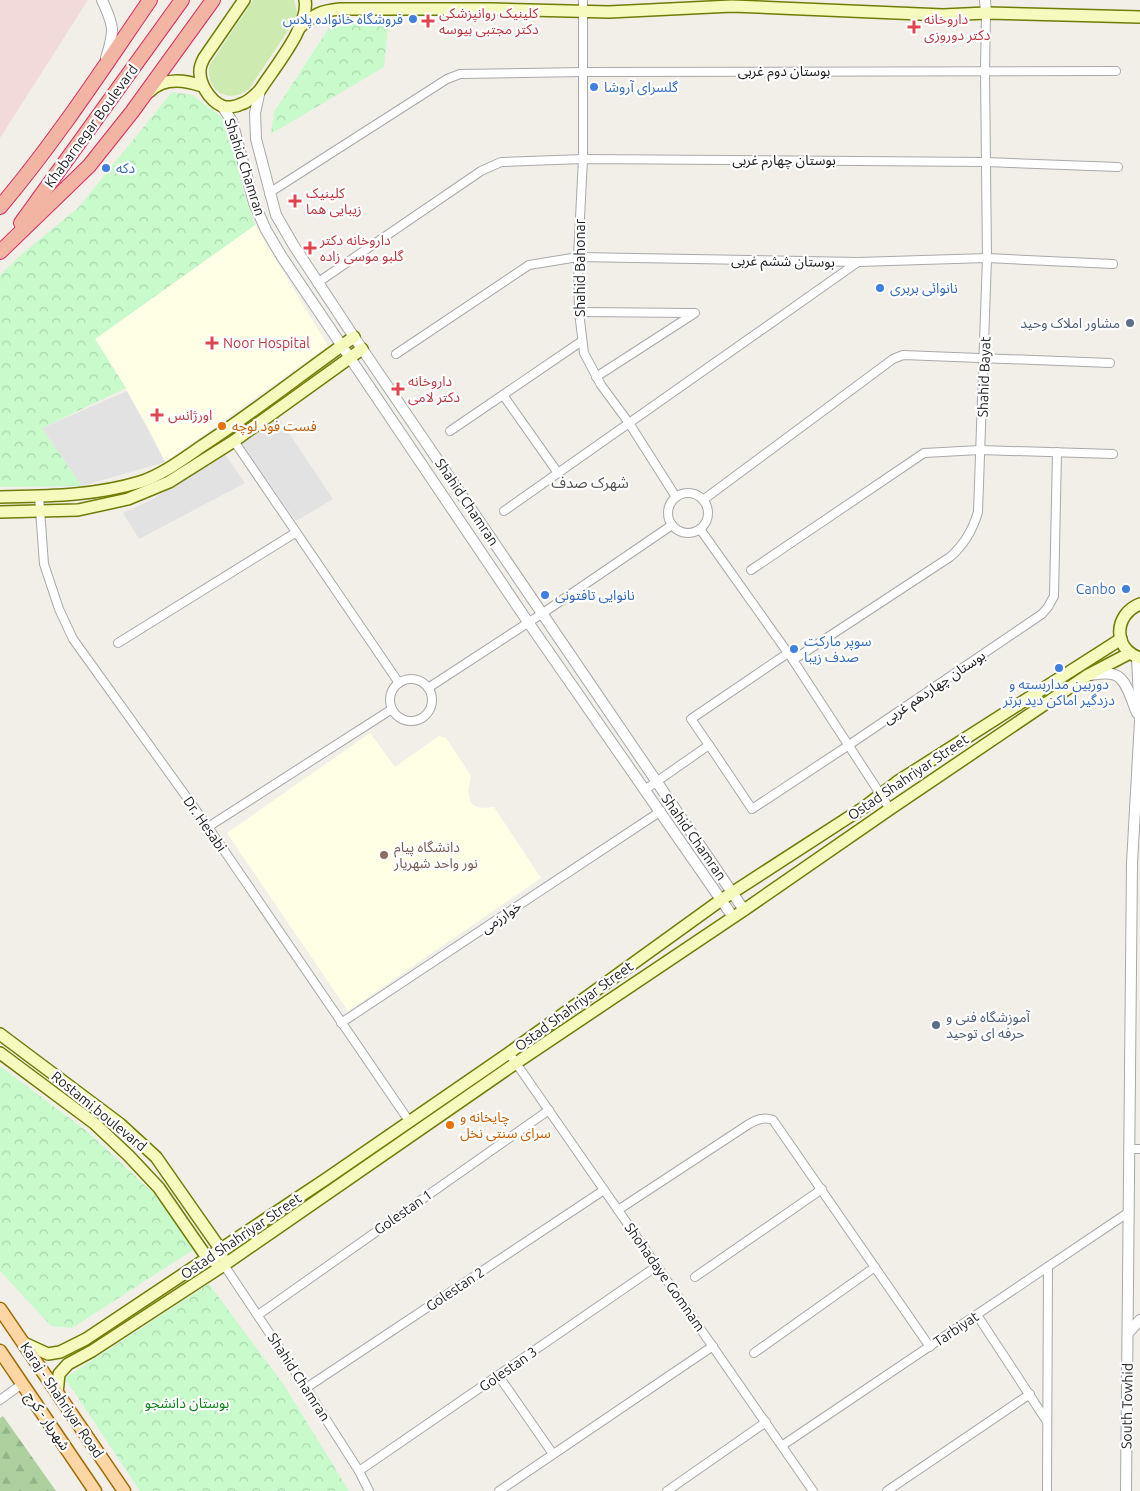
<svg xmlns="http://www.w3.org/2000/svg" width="1140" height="1491" font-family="Ubuntu,'Noto Sans Arabic',sans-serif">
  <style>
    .commercial { fill: #f2dad9 }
    .education { fill: #ffffe5 }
    .grass { fill: #cdebb0 }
    .forest { fill: url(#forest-firs) }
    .park { fill: url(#park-crowns) }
    .parking { fill: #e2e2e2 }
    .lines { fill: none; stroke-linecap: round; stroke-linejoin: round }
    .minor-casing { stroke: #a9a9a9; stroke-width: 10 }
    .tertiary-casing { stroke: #a9a9a9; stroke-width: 12 }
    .secondary-casing { stroke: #707d05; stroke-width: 14 }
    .primary-casing { stroke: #a06b00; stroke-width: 15 }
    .trunk-casing { stroke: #dc2a67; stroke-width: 16 }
    .minor { stroke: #fff; stroke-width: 8 }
    .tertiary { stroke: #fff; stroke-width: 10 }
    .secondary { stroke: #f7fabf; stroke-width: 11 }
    .primary { stroke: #fcd6a4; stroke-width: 12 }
    .trunk { stroke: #f2b4a3; stroke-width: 14 }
    .shop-dot { fill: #3f7fe0; stroke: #fff; stroke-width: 2 }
    .health-dot { fill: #e0444e; stroke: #fff; stroke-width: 2 }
    .service-dot { fill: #5c6f8a; stroke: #fff; stroke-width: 2 }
    .food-dot { fill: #e8710a; stroke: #fff; stroke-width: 2 }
    .education-dot { fill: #8d6e63; stroke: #fff; stroke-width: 2 }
    .labels { text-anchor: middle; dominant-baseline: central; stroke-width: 4.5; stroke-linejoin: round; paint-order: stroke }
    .health-label { font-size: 14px; fill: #be3a42; stroke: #fff; text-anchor: start }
    .shop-label { font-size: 14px; fill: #366cbe; stroke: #fff; text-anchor: start }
    .street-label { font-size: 14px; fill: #222; stroke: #fff }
    .service-label { font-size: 14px; fill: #4e5e75; stroke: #fff; text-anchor: end }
    .food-label { font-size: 14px; fill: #c56008; stroke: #fff; text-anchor: start }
    .education-label { font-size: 14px; fill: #785e54; stroke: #fff; text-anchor: start }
    .park-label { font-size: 14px; fill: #0c8416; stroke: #fff }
    .neighbourhood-label { font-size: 15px; fill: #555; stroke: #fff }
  </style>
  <defs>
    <pattern id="forest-firs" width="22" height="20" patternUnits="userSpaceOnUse" patternTransform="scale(1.25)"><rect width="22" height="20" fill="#add19e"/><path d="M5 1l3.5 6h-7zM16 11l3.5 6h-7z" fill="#95b388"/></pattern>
    <pattern id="park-crowns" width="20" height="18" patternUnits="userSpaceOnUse" patternTransform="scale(1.25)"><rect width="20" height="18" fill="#c8facc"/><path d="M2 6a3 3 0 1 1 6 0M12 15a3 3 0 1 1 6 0" fill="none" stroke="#acd6af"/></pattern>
  </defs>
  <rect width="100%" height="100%" fill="#f2efe9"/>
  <path class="commercial" d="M 0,0 L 88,0 L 0,138 Z"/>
  <g class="education">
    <path d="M 255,225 L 328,346 L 165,462 L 147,425 L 95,339 Z"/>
    <path d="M 370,733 L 395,767 L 439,736 L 446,738 L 471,776 L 468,791 L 471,803 L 477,807 L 484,808 L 494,807 L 541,878 L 348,1011 L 227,833 Z"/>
  </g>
  <path class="grass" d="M 253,0 L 294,0 L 297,12 L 295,20 L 249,89 C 228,105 206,91 209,66 Z"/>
  <path class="forest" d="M 3,1416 L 56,1491 L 0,1491 L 0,1418 Z"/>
  <g class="park">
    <path d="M 389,19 L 384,67 L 271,134 L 274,112 L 329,28 L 340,21 Z"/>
    <path d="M 172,92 L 192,95 L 227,121 L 244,193 L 255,225 L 95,339 L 126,388 L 42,428 L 82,486 L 0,487 L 0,275 L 23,253 L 78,208 Z"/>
    <path d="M 0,1066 L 88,1132 L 154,1194 L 193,1250 L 72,1328 L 51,1326 L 0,1271 Z"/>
    <path d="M 209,1284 L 284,1385 L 349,1491 L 140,1491 L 65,1378 Z"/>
  </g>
  <g class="parking">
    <path d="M 127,391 L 165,462 L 82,486 L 42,428 Z"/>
    <path d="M 278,417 L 333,499 L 296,521 L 241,444 Z"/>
    <path d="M 224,453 L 245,483 L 139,539 L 123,513 L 151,500 Z"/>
  </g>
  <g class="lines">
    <g class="minor-casing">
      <g id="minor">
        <path d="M 583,0 L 583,159 L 578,257 L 579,312 L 584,353 L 601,385 L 629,423 L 676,497"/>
        <path d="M 269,193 L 447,79 L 460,74 L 584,72 L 1116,71"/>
        <path d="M 317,283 L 481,171 L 501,162 L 583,159 L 986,162 L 1118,167"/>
        <path d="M 579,312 L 695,313 L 596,377"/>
        <path d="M 396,354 L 529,265 L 578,257 L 858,262 L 987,258 L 1113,264"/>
        <path d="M 503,395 L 558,473"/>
        <path d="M 450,431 L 582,341"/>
        <path d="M 234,441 L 399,683"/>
        <circle cx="688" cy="513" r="20"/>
        <path d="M 39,496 L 44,564 L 59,609 L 73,639 L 208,827 L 409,1121"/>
        <path d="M 703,500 L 893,359 L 903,355 L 1110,363"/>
        <path d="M 504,511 L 858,262"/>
        <path d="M 700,529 L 793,660 L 890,809"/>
        <path d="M 751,570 L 924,453 L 980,450 L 1113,454"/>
        <path d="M 118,643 L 295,533"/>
        <path d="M 793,660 L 950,557 C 964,545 973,529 978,512 L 987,258 L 985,71 L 986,13"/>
        <circle cx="411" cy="700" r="21"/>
        <path d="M 428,688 L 543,613 L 672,525"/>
        <path d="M 709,745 L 691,719 L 788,653"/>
        <path d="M 646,789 L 709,745 L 752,809 L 849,745 L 1042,614 L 1048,607 L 1054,596 L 1057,452"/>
        <path d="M 208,827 L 392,709"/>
        <path d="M 341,1023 L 661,811"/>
        <path d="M 509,1053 L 813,1491"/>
        <path d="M 1129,1149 L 1140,1149"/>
        <path d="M 618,1210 L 749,1124 C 758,1119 764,1117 773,1120 L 930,1347"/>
        <path d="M 224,1265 L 306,1388 L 359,1471 L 369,1491"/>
        <path d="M 695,1277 L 822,1189"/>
        <path d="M 258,1315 L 549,1110"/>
        <path d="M 977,1315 L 1046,1420"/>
        <path d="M 754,1353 L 875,1267"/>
        <path d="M 498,1375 L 553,1454"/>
        <path d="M 306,1388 L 604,1190"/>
        <path d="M 0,1400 L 22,1384"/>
        <path d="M 783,1445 L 1129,1212"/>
        <path d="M 359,1471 L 657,1266"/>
        <path d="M 499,1491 L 713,1346"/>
        <path d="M 667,1491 L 766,1422"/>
        <path d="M 887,1491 L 1030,1394"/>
        <path d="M 1047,1491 L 1048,1267"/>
      </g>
    </g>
    <g class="tertiary-casing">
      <g id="tertiary">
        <path d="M 102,0 C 114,26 115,30 106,58"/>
        <path d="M 985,0 L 986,13"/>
        <path d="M 260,90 L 255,113 L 256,139 L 276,215 L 294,246 L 354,337 L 744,910"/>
        <path d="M 222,106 L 232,121 L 254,203 L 266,230 L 282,257 L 528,622 L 733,917"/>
        <path d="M 1090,675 C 1098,674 1108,672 1115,675 C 1127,679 1132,702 1137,713"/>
        <path d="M 1128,1333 L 1140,1320"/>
        <path d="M 1126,1491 L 1132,863 L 1140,721 L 1137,657"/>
      </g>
    </g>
    <g class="secondary-casing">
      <g id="secondary">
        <path d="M 244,0 L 204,58 C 202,62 200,66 200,70 C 199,83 209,100 222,106 C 227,108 236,107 241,104 C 249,102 255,95 260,90 C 274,68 310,25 305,0"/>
        <path d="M 300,27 C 315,14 320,11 340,9 L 491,9 L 609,12 L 732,6 L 943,15 L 986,13 L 1140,17"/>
        <path d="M 149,92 C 163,77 185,80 202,86"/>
        <path d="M 0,497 C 47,496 94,496 140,482 C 162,475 183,459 202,446 C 254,412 303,373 354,337"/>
        <path d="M 0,512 L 78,510 L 128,499 L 169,482 L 234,441 L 362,349"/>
        <path d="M 1140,604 C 1114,614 1112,649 1140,658"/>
        <path d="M 0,1034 L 120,1124 L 156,1157 L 221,1250 L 222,1256"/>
        <path d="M 0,1053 L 94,1123 L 129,1156 L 159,1188 L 208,1259 L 214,1261"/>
        <path d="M 24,1343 L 48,1354 L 60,1352 L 86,1339 L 326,1179 L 509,1053 L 721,900 L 863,808 L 897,782 L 1121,639"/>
        <path d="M 57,1393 L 59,1374 L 68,1364 L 92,1351 L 224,1265 L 516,1063 L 744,910 L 890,809 L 1088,675 L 1130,653"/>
      </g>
    </g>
    <g class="primary-casing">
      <g id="primary">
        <path d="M 0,1309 L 124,1491"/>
        <path d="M 0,1351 L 95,1491"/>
      </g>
    </g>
    <g class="trunk-casing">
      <g id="trunk">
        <path d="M 0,207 C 55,142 102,70 150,0"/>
        <path d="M 21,223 L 182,0"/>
        <path d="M 0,252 L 89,166 L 132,112 L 213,0"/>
      </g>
    </g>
    <use href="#minor" class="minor"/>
    <use href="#tertiary" class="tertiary"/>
    <use href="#secondary" class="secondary"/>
    <use href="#primary" class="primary"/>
    <use href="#trunk" class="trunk"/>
  </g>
  <g class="shop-dot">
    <circle cx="413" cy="19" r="5"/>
    <circle cx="594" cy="87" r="5"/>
    <circle cx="106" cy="168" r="5"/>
    <circle cx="880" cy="288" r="5"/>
    <circle cx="1126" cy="589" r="5"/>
    <circle cx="545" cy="595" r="5"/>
    <circle cx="794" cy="649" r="5"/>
    <circle cx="1059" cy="668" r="5"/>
  </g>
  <g class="health-dot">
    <path d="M425.5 13.5h5v5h5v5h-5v5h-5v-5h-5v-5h5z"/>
    <path d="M911.5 19.5h5v5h5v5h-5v5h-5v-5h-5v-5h5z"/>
    <path d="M292.5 193.5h5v5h5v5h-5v5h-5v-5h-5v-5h5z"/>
    <path d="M307.5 240.5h5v5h5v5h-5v5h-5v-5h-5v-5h5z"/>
    <path d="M209.5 335.5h5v5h5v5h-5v5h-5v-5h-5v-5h5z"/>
    <path d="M395.5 381.5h5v5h5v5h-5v5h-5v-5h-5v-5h5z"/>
    <path d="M154.5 407.5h5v5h5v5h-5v5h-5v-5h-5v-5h5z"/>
  </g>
  <g class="service-dot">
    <circle cx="1130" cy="323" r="5"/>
    <circle cx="936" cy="1025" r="5"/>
  </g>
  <g class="food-dot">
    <circle cx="222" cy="426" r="5"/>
    <circle cx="450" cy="1125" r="5"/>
  </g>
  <circle class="education-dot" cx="384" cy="855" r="5"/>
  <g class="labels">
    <g class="health-label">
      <text x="439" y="13">کلینیک روانپزشکی<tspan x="439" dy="16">دکتر مجتبی بیوسه</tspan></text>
      <text x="924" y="19">داروخانه<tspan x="924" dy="16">دکتر دوروزی</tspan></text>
      <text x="306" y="193">کلینیک<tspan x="306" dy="16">زیبایی هما</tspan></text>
      <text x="320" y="240">داروخانه دکتر<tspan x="320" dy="16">گلبو موسی زاده</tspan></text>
      <text x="223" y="343">Noor Hospital</text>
      <text x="408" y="381">داروخانه<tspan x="408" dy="16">دکتر لامی</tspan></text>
      <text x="168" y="415">اورژانس</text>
    </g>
    <g class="shop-label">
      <text x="403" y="19" text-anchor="end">فروشگاه خانواده پلاس</text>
      <text x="604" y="87">گلسرای آروشا</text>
      <text x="116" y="168">دکه</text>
      <text x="890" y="288">نانوائی بربری</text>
      <text x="1116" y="589" text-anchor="end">Canbo</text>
      <text x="555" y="595">نانوایی تافتونی</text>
      <text x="804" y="641">سوپر مارکت<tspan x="804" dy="16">صدف زیبا</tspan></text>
      <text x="1059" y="684" text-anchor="middle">دوربین مداربسته و<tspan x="1059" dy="16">دزدگیر اماکن دید برتر</tspan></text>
    </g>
    <g class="street-label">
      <text x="784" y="71">بوستان دوم غربی</text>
      <text transform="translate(91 126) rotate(-54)">Khabarnegar Boulevard</text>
      <text x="784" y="160">بوستان چهارم غربی</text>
      <text transform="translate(245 167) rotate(72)">Shahid Chamran</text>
      <text transform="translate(783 261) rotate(1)">بوستان ششم غربی</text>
      <text transform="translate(580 268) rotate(-90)">Shahid Bahonar</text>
      <text transform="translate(984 377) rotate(-88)">Shahid Bayat</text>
      <text transform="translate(467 502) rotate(56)">Shahid Chamran</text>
      <text transform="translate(934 687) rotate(-34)">بوستان چهاردهم غربی</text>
      <text transform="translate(908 777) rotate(-34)">Ostad Shahriyar Street</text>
      <text transform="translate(205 824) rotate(55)">Dr. Hesabi</text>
      <text transform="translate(694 837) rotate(55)">Shahid Chamran</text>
      <text transform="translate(501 917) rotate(-34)">خوارزمی</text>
      <text transform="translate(574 1006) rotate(-36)">Ostad Shahriyar Street</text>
      <text transform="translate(99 1111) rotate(39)">Rostami boulevard</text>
      <text transform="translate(403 1212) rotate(-35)">Golestan 1</text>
      <text transform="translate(241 1236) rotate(-34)">Ostad Shahriyar Street</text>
      <text transform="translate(665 1277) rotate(55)">Shohadaye Gomnam</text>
      <text transform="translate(455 1289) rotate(-34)">Golestan 2</text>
      <text transform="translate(956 1329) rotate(-34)">Tarbiyat</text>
      <text transform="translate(508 1369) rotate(-35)">Golestan 3</text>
      <text transform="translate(299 1377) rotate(57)">Shahid Chamran</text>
      <text transform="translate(62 1400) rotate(56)">Karaj - Shahriyar Road</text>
      <text transform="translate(1127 1406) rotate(-89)">South Towhid</text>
      <text transform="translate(48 1421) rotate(56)">شهریار - کرج</text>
    </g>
    <g class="service-label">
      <text x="1120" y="323">مشاور املاک وحید</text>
      <text x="946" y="1017" text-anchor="start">آموزشگاه فنی و<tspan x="946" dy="16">حرفه ای توحید</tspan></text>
    </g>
    <g class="food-label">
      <text x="232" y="426">فست فود لوچه</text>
      <text x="460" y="1117">چایخانه و<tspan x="460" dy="16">سرای سنتی نخل</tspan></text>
    </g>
    <g class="education-label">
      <text x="394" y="847">دانشگاه پیام<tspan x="394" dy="16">نور واحد شهریار</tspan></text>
    </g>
    <g class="park-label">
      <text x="187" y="1403">بوستان دانشجو</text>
    </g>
    <g class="neighbourhood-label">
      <text x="590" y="482">شهرک صدف</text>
    </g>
  </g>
</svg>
